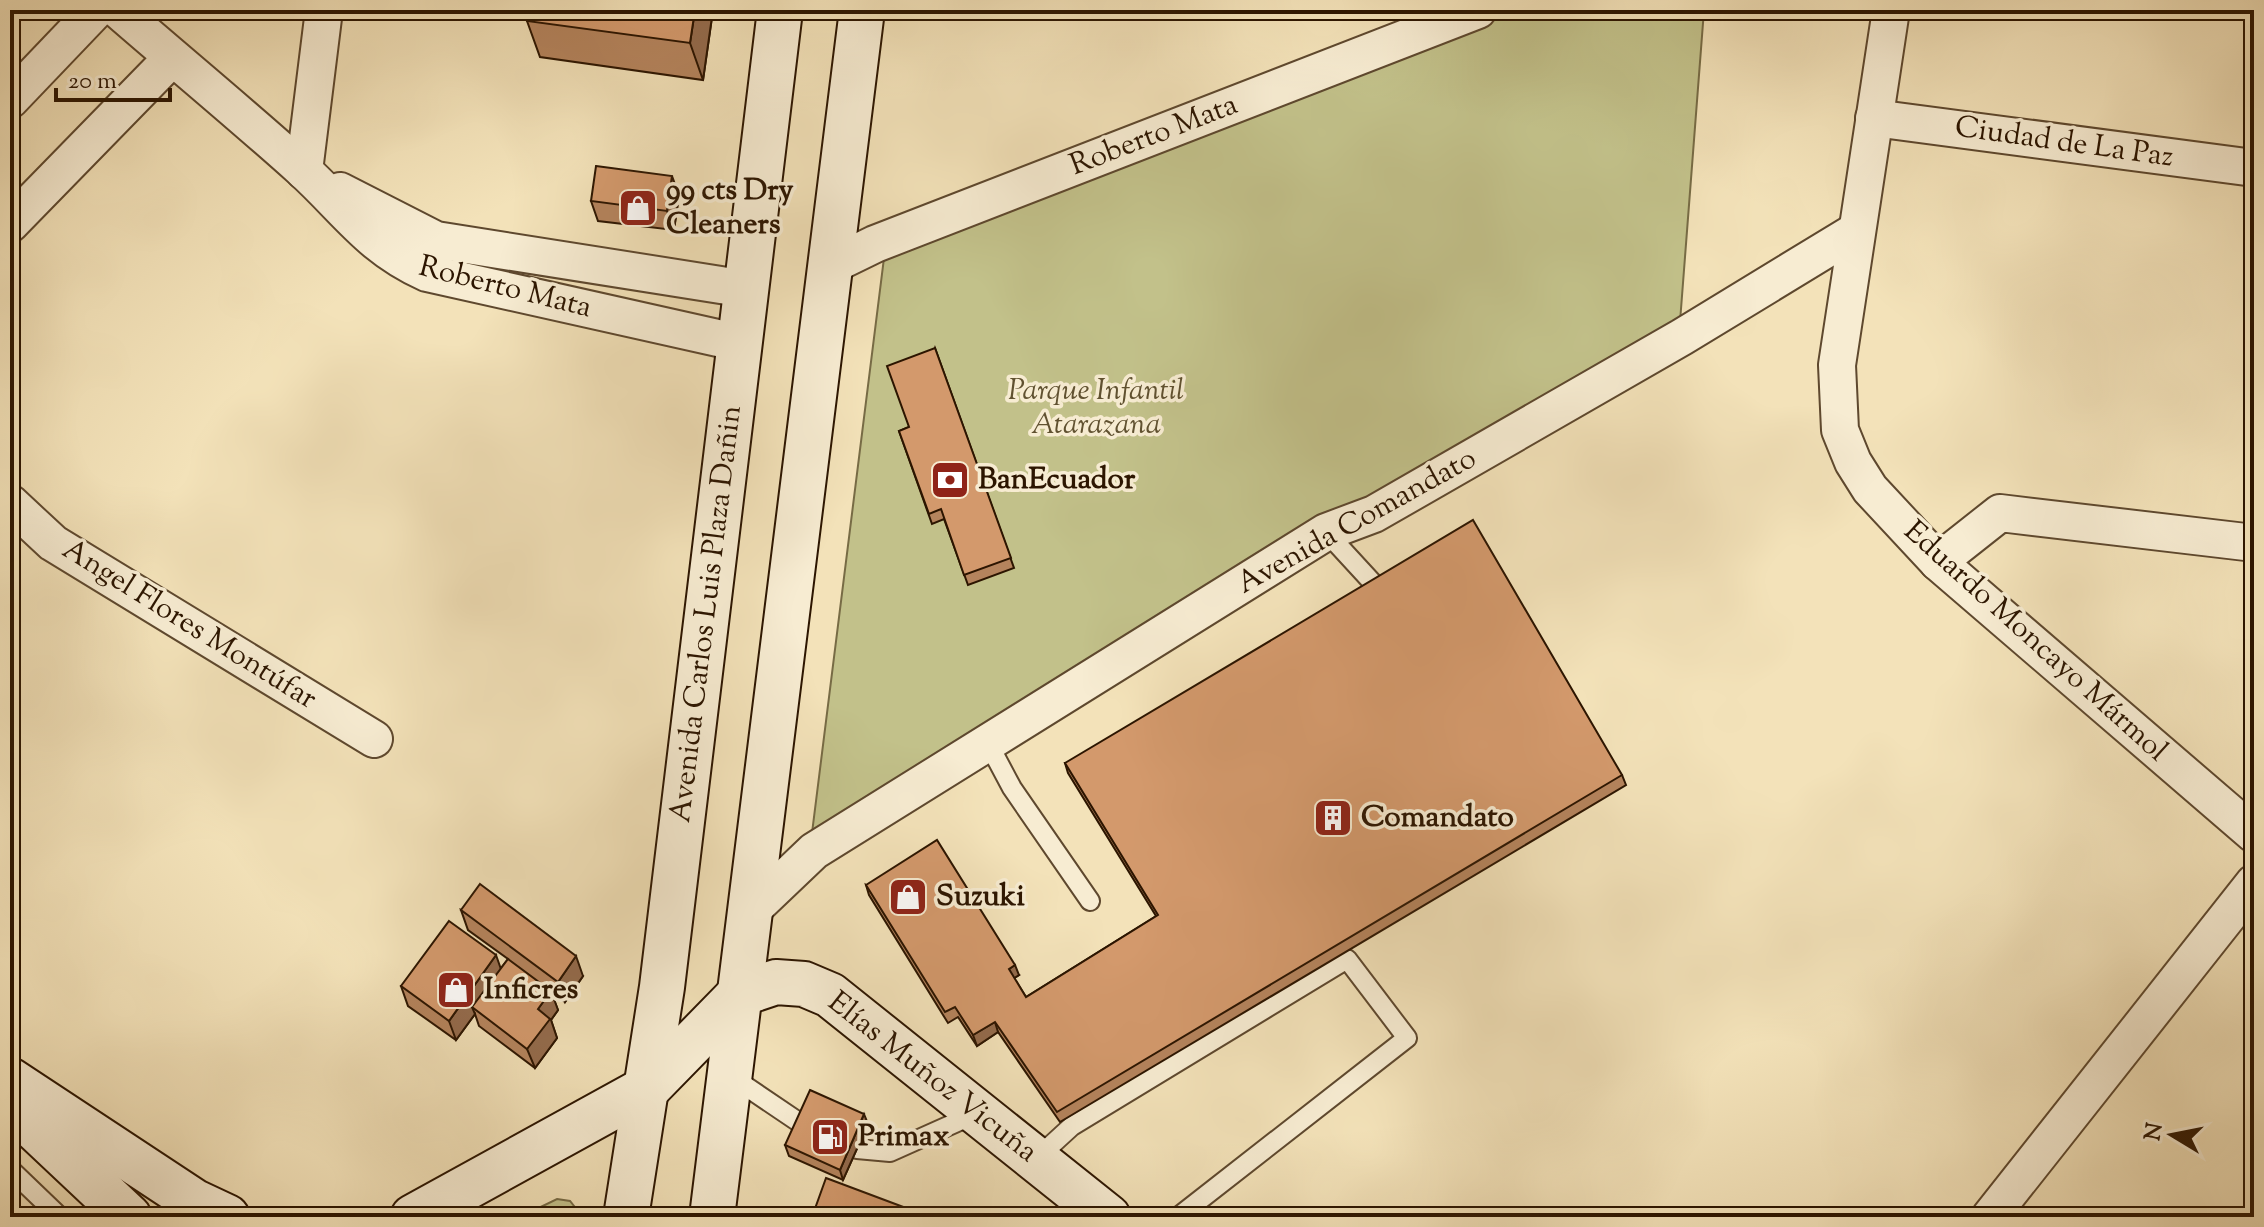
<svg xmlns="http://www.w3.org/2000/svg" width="2264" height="1227" font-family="'Sorts Mill Goudy',serif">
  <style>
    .green { fill: #c2c18a; stroke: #776b45; stroke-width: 2 }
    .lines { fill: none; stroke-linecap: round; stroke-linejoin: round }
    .lane-casing { stroke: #5e482e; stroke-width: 22 }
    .street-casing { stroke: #5e482e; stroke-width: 40 }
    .secondary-casing { stroke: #2c1500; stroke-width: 48 }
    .lane { stroke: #f7ecd2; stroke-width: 18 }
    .street { stroke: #f7ecd2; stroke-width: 36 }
    .secondary { stroke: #f7ecd2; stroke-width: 44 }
    .wall { fill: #b5845d; stroke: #2c1500; stroke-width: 2 }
    .shaded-wall { fill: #946b4c; stroke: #2c1500; stroke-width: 2 }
    .building { fill: #d3996c; stroke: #2c1500; stroke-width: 2 }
    .labels { text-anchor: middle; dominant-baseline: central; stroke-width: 7; stroke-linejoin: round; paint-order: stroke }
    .street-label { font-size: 30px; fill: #2c1500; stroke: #f7ecd2 }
    .poi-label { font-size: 30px; font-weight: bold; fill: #2c1500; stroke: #f7ecd2; text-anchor: start }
    .park-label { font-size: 30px; font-style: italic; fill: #605130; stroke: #f7ecd2 }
  </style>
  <rect width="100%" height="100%" fill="#f3e2b9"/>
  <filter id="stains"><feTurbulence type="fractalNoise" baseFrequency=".0025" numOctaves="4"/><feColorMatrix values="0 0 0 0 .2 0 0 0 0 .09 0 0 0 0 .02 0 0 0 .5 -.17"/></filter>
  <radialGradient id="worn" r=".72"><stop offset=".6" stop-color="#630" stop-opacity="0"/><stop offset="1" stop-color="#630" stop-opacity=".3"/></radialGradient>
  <g class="green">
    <path d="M 1481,10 L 1704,10 L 1679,335 L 810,849 L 885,250 Z"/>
    <path d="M 557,1199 L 570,1201 L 578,1211 L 578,1217 L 520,1217 Z"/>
  </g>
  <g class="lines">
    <g class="lane-casing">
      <g id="lane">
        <path d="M 1326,532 L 1372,582 L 1382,601"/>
        <path d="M 988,743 L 1012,788 L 1090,901"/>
        <path d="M 732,1077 L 803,1125"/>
        <path d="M 857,1149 L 890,1152 L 975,1114"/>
        <path d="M 1036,1159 L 1072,1126 L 1347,959 L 1407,1038 L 1178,1217"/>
        <path d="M 10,1169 L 60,1217"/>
      </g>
    </g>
    <g class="street-casing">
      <g id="street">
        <path d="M 118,10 C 179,63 242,115 302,169 C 347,210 369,247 427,273 L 740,343"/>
        <path d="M 1891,10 L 1837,365 L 1840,430 L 1853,462 L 1870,489 L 1938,562 L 2254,834"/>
        <path d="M 10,100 L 96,10"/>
        <path d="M 1874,118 L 2254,168"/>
        <path d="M 304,171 L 324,10"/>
        <path d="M 340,191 L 436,240 L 746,289"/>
        <path d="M 10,224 L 172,58"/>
        <path d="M 832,265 L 875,244 L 1478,10"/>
        <path d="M 10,503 L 53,543 L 374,739"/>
        <path d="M 1938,562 L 2000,513 L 2254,543"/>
        <path d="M 751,911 L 814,851 L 1326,532 L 1374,514 L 1682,337 L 1856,231"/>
        <path d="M 1990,1217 L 2254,883"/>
      </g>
    </g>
    <g class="secondary-casing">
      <g id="secondary">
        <path d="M 10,1080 L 195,1202 L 227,1217"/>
        <path d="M 10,1105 L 129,1217"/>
        <path d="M 413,1217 L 649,1087 L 740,994 L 776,982 L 804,984 L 830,995 L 1108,1217"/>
        <path d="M 626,1217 L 662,987 L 780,10"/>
        <path d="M 712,1217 L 862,10"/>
      </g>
    </g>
    <use href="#lane" class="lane"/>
    <use href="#street" class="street"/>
    <use href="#secondary" class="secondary"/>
  </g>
  <g class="wall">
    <path d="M 713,10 L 703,80 L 540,57 L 527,21 Z"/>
    <path d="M 679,195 L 674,230 L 598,221 L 591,201 Z"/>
    <path d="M 935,348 L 1014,568 L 968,585 L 944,519 L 932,524 L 899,431 L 909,427 Z"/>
    <path d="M 1065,763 L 1622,775 L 1626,785 L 1060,1122 L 998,1032 L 977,1046 L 958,1017 L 948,1023 L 869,895 L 866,885 L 1019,975 L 1014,978 L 1026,997 L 1156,916 L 1068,773 Z"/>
    <path d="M 461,910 L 583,976 L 565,1002 L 551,992 L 558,1010 L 551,1020 L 557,1038 L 535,1068 L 479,1026 L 475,1014 L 456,1040 L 408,1006 L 401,986 L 501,968 L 508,959 L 468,930 Z"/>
    <path d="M 868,1124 L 843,1180 L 789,1156 L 785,1145 Z"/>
  </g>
  <g class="shaded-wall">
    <path d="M 695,10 L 713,10 L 703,80 L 690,43 Z"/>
    <path d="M 672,176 L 679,195 L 674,230 L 667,211 Z"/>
    <path d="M 496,955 L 503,975 L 472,1007 L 475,1014 L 456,1040 L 449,1021 Z"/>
    <path d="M 576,956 L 583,976 L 565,1002 L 558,982 Z"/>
    <path d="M 1015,965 L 1019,975 L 1013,979 L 1009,969 Z"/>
    <path d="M 551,991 L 558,1010 L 551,1020 L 557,1038 L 535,1068 L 527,1049 L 538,1009 Z"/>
    <path d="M 995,1022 L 998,1032 L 977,1046 L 973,1035 Z"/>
    <path d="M 864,1114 L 868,1124 L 843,1180 L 840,1170 Z"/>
  </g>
  <g class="building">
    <path d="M 528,10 L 695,10 L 690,43 L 527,21 Z"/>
    <path d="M 596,166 L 672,176 L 667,211 L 591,201 Z"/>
    <path d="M 935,348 L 1011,558 L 964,575 L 941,509 L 929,514 L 899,431 L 909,427 L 887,366 Z"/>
    <path d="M 1473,520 L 1622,775 L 1057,1112 L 995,1022 L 973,1035 L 955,1007 L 945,1012 L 866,885 L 937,840 L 1015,965 L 1009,969 L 1026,997 L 1158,915 L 1065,763 Z"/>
    <path d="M 480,884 L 576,956 L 558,982 L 461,910 Z"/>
    <path d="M 449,921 L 496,955 L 449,1021 L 401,986 Z"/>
    <path d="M 508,959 L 551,991 L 538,1009 L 550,1019 L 527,1049 L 472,1007 Z"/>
    <path d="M 810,1090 L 864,1114 L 840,1170 L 785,1145 Z"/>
    <path d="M 826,1178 L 930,1217 L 812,1217 Z"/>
  </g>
  <defs>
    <g id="shop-square" transform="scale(2)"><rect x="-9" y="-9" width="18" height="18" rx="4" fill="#8f2418" stroke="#f7ecd2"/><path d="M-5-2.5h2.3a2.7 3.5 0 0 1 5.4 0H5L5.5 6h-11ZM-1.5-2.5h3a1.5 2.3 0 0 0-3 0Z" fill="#fff"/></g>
    <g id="bank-square" transform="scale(2)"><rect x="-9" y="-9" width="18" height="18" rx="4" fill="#8f2418" stroke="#f7ecd2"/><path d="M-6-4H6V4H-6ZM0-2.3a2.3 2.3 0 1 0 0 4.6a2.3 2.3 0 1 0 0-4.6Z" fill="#fff"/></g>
    <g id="building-square" transform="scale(2)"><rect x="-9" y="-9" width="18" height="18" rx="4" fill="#8f2418" stroke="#f7ecd2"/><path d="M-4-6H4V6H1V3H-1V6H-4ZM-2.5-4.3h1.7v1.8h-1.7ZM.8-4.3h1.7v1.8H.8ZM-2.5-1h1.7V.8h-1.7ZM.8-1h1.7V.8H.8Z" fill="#fff"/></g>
    <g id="fuel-square" transform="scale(2)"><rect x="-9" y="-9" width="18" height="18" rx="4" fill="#8f2418" stroke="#f7ecd2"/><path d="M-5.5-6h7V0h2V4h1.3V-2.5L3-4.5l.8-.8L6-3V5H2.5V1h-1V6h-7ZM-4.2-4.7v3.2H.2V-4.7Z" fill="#fff"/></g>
  </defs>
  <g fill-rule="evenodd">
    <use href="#shop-square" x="638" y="208"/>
    <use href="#bank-square" x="950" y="480"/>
    <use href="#building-square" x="1333" y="818"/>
    <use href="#shop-square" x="908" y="897"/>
    <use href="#shop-square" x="456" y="990"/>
    <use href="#fuel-square" x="830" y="1137"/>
  </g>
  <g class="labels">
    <g class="street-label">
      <text transform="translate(1154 136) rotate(-21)">Roberto Mata</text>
      <text transform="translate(2064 143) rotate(8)">Ciudad de La Paz</text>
      <text transform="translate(505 288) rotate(14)">Roberto Mata</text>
      <text transform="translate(1357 522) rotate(-29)">Avenida Comandato</text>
      <text transform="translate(707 614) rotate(-83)">Avenida Carlos Luis Plaza Dañin</text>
      <text transform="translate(189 625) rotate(32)">Angel Flores Montúfar</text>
      <text transform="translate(2035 642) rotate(42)">Eduardo Moncayo Mármol</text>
      <text transform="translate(932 1078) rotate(38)">Elías Muñoz Vicuña</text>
    </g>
    <g class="poi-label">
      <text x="666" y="191">99 cts Dry<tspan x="666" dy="34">Cleaners</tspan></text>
      <text x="978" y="480">BanEcuador</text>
      <text x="1361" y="818">Comandato</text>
      <text x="936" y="897">Suzuki</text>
      <text x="484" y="990">Inficres</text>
      <text x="858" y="1137">Primax</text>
    </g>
    <g class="park-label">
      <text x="1096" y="391">Parque Infantil<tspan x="1096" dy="34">Atarazana</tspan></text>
    </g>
  </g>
  <rect width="2264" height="1227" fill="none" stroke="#f3e2b9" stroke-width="40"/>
  <rect x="12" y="12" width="2240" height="1203" fill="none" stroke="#2c1500" stroke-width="4"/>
  <rect x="20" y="20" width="2224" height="1187" fill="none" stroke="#2c1500" stroke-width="2"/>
  <g transform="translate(2172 1135) rotate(280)" stroke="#f7ecd2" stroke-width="6" paint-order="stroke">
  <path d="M0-6L14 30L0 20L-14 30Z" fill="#2c1500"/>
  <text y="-12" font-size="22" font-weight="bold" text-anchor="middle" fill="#2c1500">N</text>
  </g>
  <path d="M56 88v12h114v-12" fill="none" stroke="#2c1500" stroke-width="4"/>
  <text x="68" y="88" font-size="24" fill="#2c1500" stroke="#f7ecd2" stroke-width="6" paint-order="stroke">20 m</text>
  <rect width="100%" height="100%" filter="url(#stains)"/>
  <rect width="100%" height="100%" fill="url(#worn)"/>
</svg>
